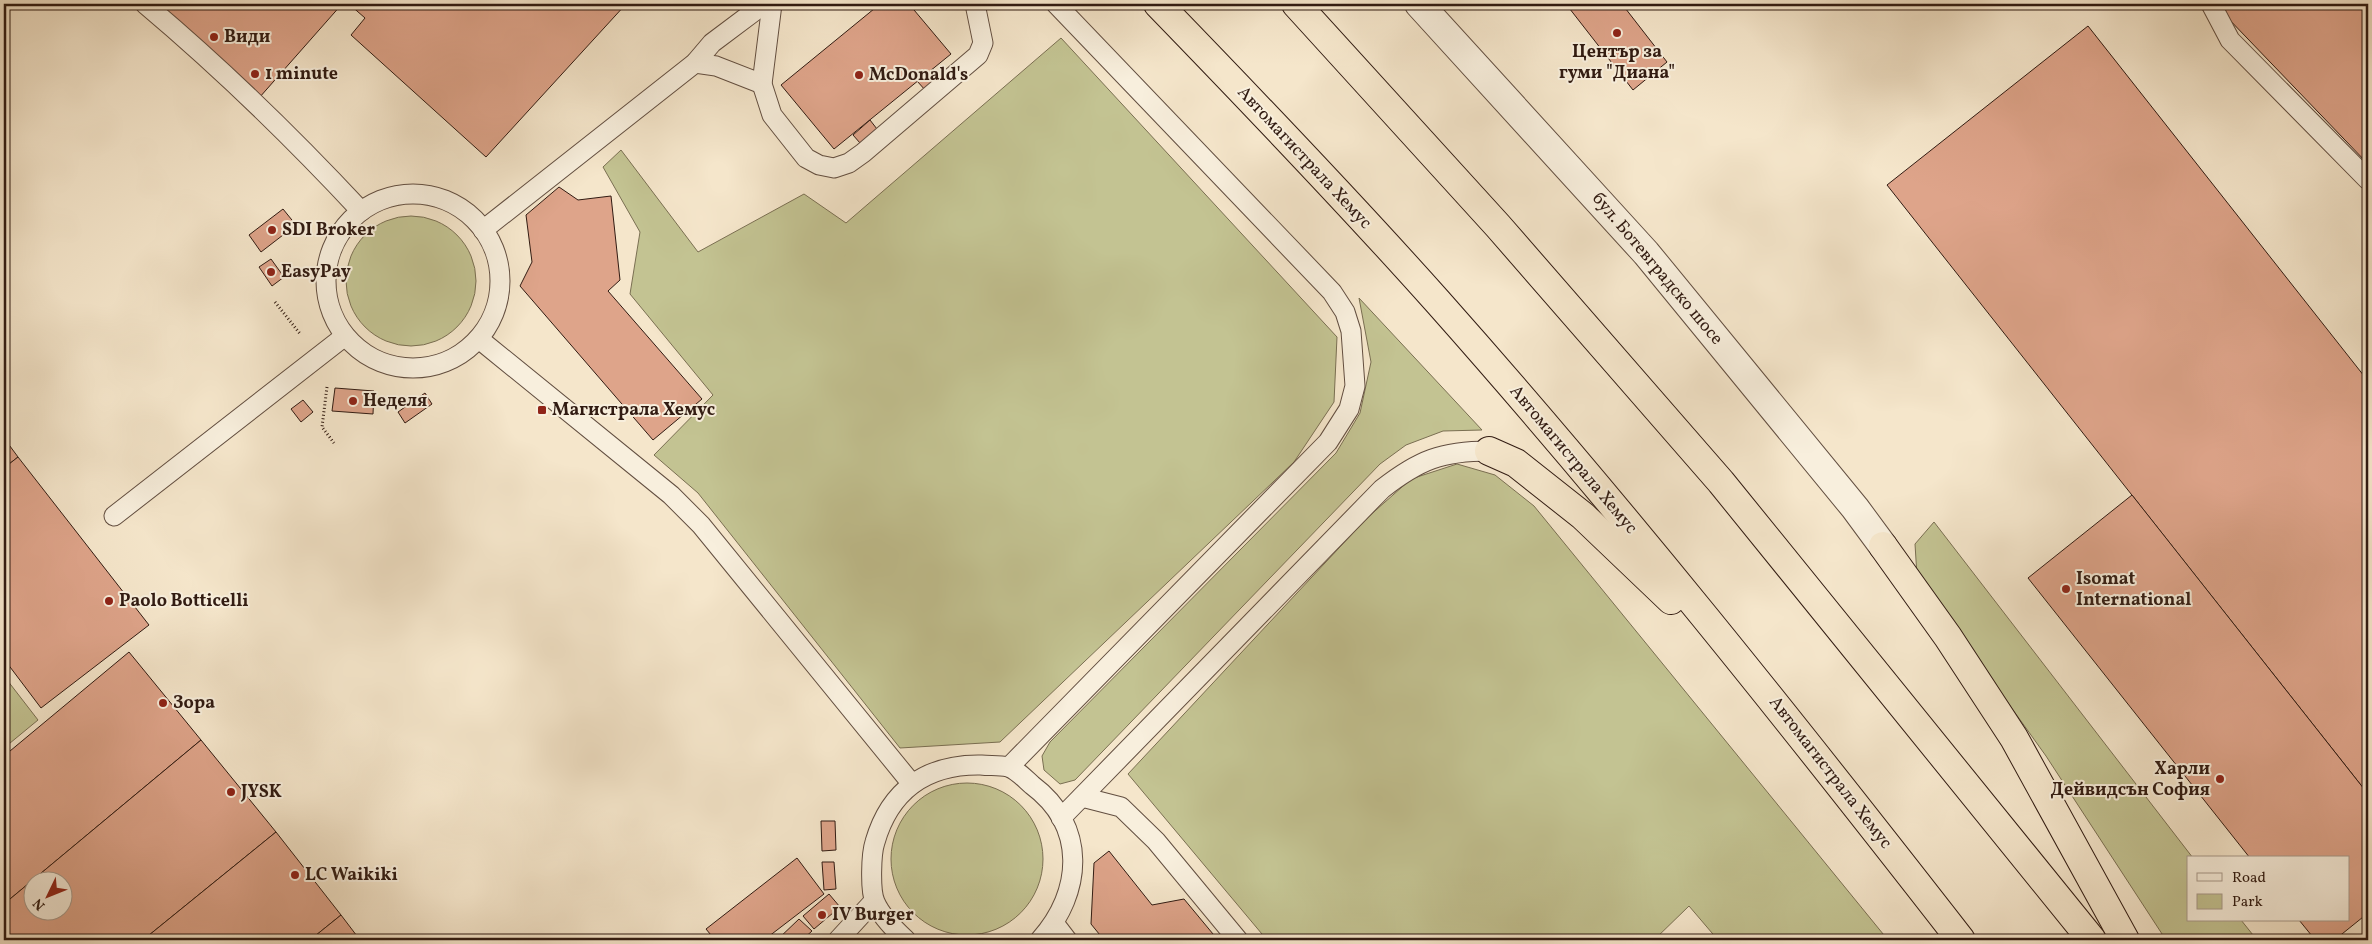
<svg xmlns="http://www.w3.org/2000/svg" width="2372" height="944" font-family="Vollkorn,serif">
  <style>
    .green { fill: #c3c392; stroke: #7a6f52 }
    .building { fill: #dea48a; stroke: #311b12; fill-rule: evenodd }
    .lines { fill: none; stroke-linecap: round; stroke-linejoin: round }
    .lane-casing { stroke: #624e40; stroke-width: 21 }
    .street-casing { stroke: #624e40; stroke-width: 30 }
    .highway-casing { stroke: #311b12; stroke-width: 30 }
    .path { stroke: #311b12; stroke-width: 3; stroke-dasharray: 1 2.5; stroke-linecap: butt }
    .lane { stroke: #f8efdd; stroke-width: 19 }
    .street { stroke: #f8efdd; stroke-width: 28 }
    .highway { stroke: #f5e6cb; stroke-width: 28 }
    .poi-dot { fill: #8f2418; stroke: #f8efdd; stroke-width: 2 }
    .labels { text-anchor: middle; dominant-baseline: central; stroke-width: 4; stroke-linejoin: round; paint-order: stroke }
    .poi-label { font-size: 18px; font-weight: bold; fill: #311b12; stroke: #f8efdd; text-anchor: start }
    .street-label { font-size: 18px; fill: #311b12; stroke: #f8efdd }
  </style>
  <rect width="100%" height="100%" fill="#f5e6cb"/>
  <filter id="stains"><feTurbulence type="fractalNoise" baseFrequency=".004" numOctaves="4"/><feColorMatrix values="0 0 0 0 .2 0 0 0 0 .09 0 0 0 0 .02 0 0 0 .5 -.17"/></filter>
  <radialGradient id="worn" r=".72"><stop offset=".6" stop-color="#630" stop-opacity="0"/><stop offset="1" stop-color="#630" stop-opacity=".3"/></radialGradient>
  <g class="green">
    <path d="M 1061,38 L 1337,337 L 1334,402 L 1294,462 L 1000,742 L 900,748 L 698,493 L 654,455 L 713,395 L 630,294 L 640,232 L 603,167 L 621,150 L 698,252 L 804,194 L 846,223 Z"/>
    <circle cx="411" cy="281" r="65"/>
    <path d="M 1359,298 L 1482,430 L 1443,431 L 1406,445 L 1380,464 L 1075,780 L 1060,784 L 1044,770 L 1042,756 L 1050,742 L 1336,453 L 1360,413 L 1371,362 Z"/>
    <path d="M 1457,464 L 1495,475 L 1534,506 L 1888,940 L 1718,940 L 1689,906 L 1654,940 L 1267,940 L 1128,774 L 1367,518 L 1411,479 Z"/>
    <path d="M 1934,522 L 2193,858 L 2188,858 L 2188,920 L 2241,920 L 2257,940 L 2166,940 L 2046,756 L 1917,576 L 1915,544 Z"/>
    <path d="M 4,676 L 38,720 L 4,748 Z"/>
    <circle cx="967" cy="859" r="76"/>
  </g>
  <g class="building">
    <path d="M 156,4 L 342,4 L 259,98 Z"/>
    <path d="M 349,4 L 626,4 L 486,157 L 351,35 L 365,18 Z"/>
    <path d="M 880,4 L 909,4 L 951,54 L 834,149 L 781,85 Z"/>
    <path d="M 1566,4 L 1622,4 L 1667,62 L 1633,90 Z"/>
    <path d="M 2232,4 L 2368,4 L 2368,164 L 2223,13 Z"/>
    <path d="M 2088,26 L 2368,381 L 2368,794 L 1887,185 Z"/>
    <path d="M 933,69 L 941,79 L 926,91 L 917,81 Z"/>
    <path d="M 870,120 L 877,129 L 860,143 L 853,135 Z"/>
    <path d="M 559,187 L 578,200 L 611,196 L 620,280 L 608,291 L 702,399 L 653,440 L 520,286 L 532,262 L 526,215 Z"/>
    <path d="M 283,209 L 296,225 L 261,252 L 249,235 Z"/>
    <path d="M 271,259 L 284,277 L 272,286 L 259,267 Z"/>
    <path d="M 335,388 L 374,391 L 373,414 L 332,411 Z"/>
    <path d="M 425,393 L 432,404 L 405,423 L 398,412 Z"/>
    <path d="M 303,400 L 313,412 L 301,422 L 291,409 Z"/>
    <path d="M 4,438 L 18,457 L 4,468 Z"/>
    <path d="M 18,457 L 149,625 L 41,708 L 4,659 L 4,468 Z"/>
    <path d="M 2132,495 L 2368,794 L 2368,913 L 2337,938 L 2312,936 L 2299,920 L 2348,920 L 2348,858 L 2250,858 L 2028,578 Z"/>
    <path d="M 129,652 L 201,740 L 4,904 L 4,756 Z"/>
    <path d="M 201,740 L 276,832 L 143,940 L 4,940 L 4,904 ZM 32,882 L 62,882 L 62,912 L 32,912 Z"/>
    <path d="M 821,821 L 835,821 L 836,850 L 822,851 Z"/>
    <path d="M 276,832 L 341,915 L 310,940 L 143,940 Z"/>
    <path d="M 1109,851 L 1152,905 L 1184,899 L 1218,940 L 1104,940 L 1091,924 L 1094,863 Z"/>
    <path d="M 797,858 L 824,894 L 764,940 L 715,940 L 706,929 Z"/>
    <path d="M 822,862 L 834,862 L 836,889 L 824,890 Z"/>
    <path d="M 829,894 L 840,907 L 814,929 L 803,916 Z"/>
    <path d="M 341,915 L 360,940 L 310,940 Z"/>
    <path d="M 799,919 L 812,931 L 802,940 L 777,940 Z"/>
  </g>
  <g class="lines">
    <g class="lane-casing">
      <g id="lane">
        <path d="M 145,4 C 221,68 293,138 361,211"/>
        <path d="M 772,4 L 762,84 L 772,115 L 806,158 L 819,165 L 834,168 L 849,163 L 863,153 L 978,55 L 983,43 L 975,4"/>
        <path d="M 2211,4 L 2230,40 L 2368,180"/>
        <path d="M 695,63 L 716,66 L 762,84"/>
        <circle cx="413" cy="281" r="87"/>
        <path d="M 483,230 L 695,63 L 712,43 L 764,4"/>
        <path d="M 479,339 L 671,495 L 701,525 L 912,784"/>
        <path d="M 114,516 L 345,336"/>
        <path d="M 1009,767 L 1328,442 L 1349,409 L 1355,386 L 1351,331 L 1345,312 L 1332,292 L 1056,4"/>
        <path d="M 1082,797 L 1121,807 L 1156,841 L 1238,940"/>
        <path d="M 1061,818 L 1382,489 C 1419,460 1442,451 1489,451"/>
        <path d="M 1054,923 L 1067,940"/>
        <path d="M 838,940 L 874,901"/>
        <path d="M 906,940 C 895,930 881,916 875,902 C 870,891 871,854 875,842 C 890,790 927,764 981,765 C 990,766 999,765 1008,767 C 1016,769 1025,779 1032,785 C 1087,826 1083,892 1040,940"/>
      </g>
    </g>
    <g class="street-casing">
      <path id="street" d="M 1419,4 L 1646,253 L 1855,508 L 1883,546"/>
    </g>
    <g class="highway-casing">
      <g id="highway">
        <path d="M 1158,4 C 1253,102 1347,200 1438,302 C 1621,508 1792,723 1961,940"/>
        <path d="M 1296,4 L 1498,226 L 1721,482 L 2092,940"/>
        <path d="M 1489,451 L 1516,463 L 1583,516 L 1671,600"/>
        <path d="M 1883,546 L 1948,637 L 2014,738 L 2125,940"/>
      </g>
    </g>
    <g class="path">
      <path d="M 275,302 L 301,335"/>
      <path d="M 327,387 L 322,427 L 334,443"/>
    </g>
    <use href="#lane" class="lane"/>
    <use href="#street" class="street"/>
    <use href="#highway" class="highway"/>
  </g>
  <g class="poi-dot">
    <circle cx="1617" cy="33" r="5"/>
    <circle cx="214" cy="37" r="5"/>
    <circle cx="255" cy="74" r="5"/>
    <circle cx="859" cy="75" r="5"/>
    <circle cx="272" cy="230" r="5"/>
    <circle cx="271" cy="272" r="5"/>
    <circle cx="353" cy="401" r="5"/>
    <rect x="537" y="405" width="10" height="10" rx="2.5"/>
    <circle cx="2066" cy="589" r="5"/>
    <circle cx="109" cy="601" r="5"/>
    <circle cx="163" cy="703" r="5"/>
    <circle cx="2220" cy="779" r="5"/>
    <circle cx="231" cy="792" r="5"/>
    <circle cx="295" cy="875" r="5"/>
    <circle cx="822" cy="915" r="5"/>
  </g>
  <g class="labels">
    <g class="poi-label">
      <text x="224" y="37">Види</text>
      <text x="1617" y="52" text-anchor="middle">Център за<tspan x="1617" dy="21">гуми "Диана"</tspan></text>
      <text x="265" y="74">1 minute</text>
      <text x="869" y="75">McDonald's</text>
      <text x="282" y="230">SDI Broker</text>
      <text x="281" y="272">EasyPay</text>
      <text x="363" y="401">Неделя</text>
      <text x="552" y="410">Магистрала Хемус</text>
      <text x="2076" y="579">Isomat<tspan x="2076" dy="21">International</tspan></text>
      <text x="119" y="601">Paolo Botticelli</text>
      <text x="173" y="703">Зора</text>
      <text x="2210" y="769" text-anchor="end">Харли<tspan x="2210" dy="21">Дейвидсън София</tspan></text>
      <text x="241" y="792">JYSK</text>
      <text x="305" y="875">LC Waikiki</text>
      <text x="832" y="915">IV Burger</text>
    </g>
    <g class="street-label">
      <text transform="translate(1304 158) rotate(47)">Автомагистрала Хемус</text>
      <text transform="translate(1657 269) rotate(50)">бул. Ботевградско шосе</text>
      <text transform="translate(1573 460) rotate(50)">Автомагистрала Хемус</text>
      <text transform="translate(1830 773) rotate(52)">Автомагистрала Хемус</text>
    </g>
  </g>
  <rect width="2372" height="944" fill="none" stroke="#f5e6cb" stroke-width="20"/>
  <rect x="5" y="5" width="2362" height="934" fill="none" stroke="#311b12" stroke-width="2.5"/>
  <rect x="10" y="10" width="2352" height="924" fill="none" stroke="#311b12"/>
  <rect x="2187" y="856" width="162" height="65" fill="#f8efdd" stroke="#a89a8c"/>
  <rect x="2197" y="873" width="25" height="8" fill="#f8efdd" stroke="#a89a8c"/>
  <text x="2232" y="882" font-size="15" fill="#311b12">Road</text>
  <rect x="2197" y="894" width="25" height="15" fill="#c3c392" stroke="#a89a8c"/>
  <text x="2232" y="906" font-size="15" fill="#311b12">Park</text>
  <g transform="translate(48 896) rotate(227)"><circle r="24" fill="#f8efdd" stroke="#a89a8c"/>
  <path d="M0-4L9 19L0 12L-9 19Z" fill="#8f2418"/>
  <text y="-8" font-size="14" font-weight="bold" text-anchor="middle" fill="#311b12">N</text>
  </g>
  <rect width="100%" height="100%" filter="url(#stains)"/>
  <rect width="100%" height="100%" fill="url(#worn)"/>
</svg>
